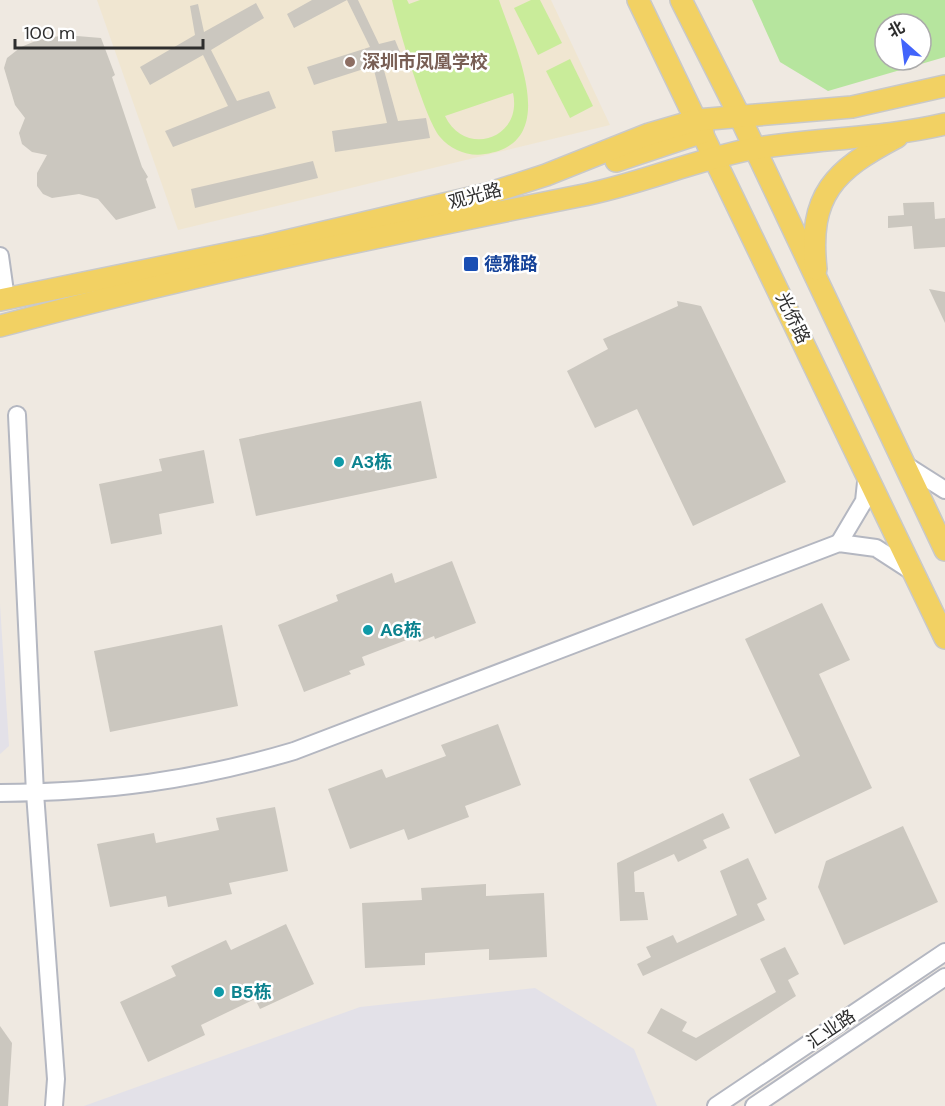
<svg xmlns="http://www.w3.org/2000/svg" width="945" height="1106" font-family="'DM Sans','Noto Sans SC',sans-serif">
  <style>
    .industrial { fill: #e3e1e8 }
    .education { fill: #f0e6d1 }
    .green { fill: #b6e59e; fill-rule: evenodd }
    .pitch { fill: #c9ec9a; fill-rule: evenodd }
    .building { fill: #cbc7bf }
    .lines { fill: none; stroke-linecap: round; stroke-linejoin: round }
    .minor-casing { stroke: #b4b7c1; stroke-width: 20 }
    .major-casing { stroke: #c9c9c9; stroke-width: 24 }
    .minor { stroke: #fff; stroke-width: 16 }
    .major { stroke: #f2d163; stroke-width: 21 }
    .education-dot { fill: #8d6e63; stroke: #fff; stroke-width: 2 }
    .transit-dot { fill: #1a4fb4; stroke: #fff; stroke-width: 2 }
    .culture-dot { fill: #0f9aa8; stroke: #fff; stroke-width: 2 }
    .labels { text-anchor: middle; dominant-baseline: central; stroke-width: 5; stroke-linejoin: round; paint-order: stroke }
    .education-label { font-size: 18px; font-weight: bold; fill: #785e54; stroke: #fff; text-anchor: start }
    .street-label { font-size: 18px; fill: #2e2e2e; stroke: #fff }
    .transit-label { font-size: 18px; font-weight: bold; fill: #164399; stroke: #fff; text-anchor: start }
    .culture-label { font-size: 18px; font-weight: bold; fill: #0d838f; stroke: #fff; text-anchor: start }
  </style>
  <rect width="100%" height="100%" fill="#efe9e1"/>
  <g class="industrial">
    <path d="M 0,604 L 9,746 L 0,754 Z"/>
    <path d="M 535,988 L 634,1049 L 657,1106 L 84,1106 L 360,1007 Z"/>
  </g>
  <path class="education" d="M 97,0 L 551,0 L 610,125 L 178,230 Z"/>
  <path class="green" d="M 752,0 L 945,0 L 945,57 L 828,91 L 780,62 ZM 885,24 L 921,24 L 921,60 L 885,60 Z"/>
  <g class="pitch">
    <path d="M 392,0 L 407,0 L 409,4 L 420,0 L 499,0 C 513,43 564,143 485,154 C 469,157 451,150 440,137 C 425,119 398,26 392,0 ZM 513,93 C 523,139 465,158 445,116 Z"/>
    <path d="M 531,0 L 540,0 L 562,43 L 538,55 L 514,8 Z"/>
    <path d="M 570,59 L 593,106 L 570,118 L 546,71 Z"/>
  </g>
  <g class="building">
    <path d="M 312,0 L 358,0 L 379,44 L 395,40 L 402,57 L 382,63 L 398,121 L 426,118 L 430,138 L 335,152 L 332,131 L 387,123 L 373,66 L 314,85 L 307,67 L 370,47 L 347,0 L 294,28 L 287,14 Z"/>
    <path d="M 256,3 L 264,18 L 211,50 L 237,101 L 269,91 L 276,108 L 173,147 L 165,131 L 228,106 L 203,55 L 150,85 L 140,67 L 195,35 L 190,6 L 198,4 L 204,32 Z"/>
    <path d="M 65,35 L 101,38 L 115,75 L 112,77 L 142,167 L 148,177 L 146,179 L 156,208 L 116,220 L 98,199 L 79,194 L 52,198 L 43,194 L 37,186 L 37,173 L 47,155 L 32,152 L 22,144 L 19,133 L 25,118 L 15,105 L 4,68 L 7,58 L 21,47 L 38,40 Z"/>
    <path d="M 313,161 L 318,178 L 195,208 L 191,189 Z"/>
    <path d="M 934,202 L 935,219 L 945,218 L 945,247 L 914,249 L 912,226 L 888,228 L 888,216 L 904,215 L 903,203 Z"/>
    <path d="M 929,289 L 945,292 L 945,323 Z"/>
    <path d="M 677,301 L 701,306 L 786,482 L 693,526 L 637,409 L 595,428 L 567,371 L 608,349 L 603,339 L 678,306 Z"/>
    <path d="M 421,401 L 437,478 L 256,516 L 239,439 Z"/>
    <path d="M 204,450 L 214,503 L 159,514 L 162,534 L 111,544 L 99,484 L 162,471 L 159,459 Z"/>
    <path d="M 452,561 L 476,623 L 435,639 L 434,636 L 419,642 L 417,636 L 362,657 L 365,665 L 349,671 L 351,674 L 304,692 L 278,625 L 338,601 L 336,595 L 392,573 L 395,583 Z"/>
    <path d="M 822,603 L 850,660 L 819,674 L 872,788 L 775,834 L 749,779 L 800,756 L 745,639 Z"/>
    <path d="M 222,625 L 238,706 L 110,732 L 94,651 Z"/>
    <path d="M 498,724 L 521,785 L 465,806 L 469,817 L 408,840 L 404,829 L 350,849 L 328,789 L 382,769 L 386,778 L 446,756 L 441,745 Z"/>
    <path d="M 275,807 L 288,871 L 229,883 L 232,894 L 168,907 L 166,896 L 110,907 L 97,844 L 154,833 L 156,843 L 219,830 L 216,818 Z"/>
    <path d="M 723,813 L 730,828 L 703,840 L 707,848 L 678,862 L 674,854 L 634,872 L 635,892 L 644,892 L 648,920 L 620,921 L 617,863 Z"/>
    <path d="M 903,826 L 938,902 L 844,945 L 818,887 L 826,861 Z"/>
    <path d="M 748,858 L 767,899 L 757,904 L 765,920 L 643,976 L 637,964 L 651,957 L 646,947 L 673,935 L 677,943 L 737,915 L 720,871 Z"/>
    <path d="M 486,884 L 486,896 L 544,893 L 547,957 L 489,960 L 489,949 L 425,953 L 425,965 L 365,968 L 362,903 L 422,900 L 421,888 Z"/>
    <path d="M 286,924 L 314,984 L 260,1009 L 255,999 L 201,1025 L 205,1035 L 148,1062 L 120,1002 L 176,976 L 171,966 L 226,940 L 231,950 Z"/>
    <path d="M 785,947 L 799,974 L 788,980 L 796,996 L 696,1061 L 647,1033 L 661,1008 L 687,1022 L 682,1031 L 696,1038 L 776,992 L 760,959 Z"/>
    <path d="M 0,1026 L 12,1043 L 8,1106 L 0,1106 Z"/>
  </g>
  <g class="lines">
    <g class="minor-casing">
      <g id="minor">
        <path d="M 0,256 L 6,299"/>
        <path d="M 17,415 L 35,793 L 56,1079 L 54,1106"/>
        <path d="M 904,464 L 945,490"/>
        <path d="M 839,543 L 864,501 L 867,473"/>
        <path d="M 0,793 C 105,792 193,781 294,751 L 839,543 L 876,548 L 913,572"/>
        <path d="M 716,1106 L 945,952"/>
        <path d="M 754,1106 L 945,977"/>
      </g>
    </g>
    <g class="major-casing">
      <g id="major">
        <path d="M 638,0 L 945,638"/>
        <path d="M 681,0 L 739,115 L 945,550"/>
        <path d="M 616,161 L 703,132"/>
        <path d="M 816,269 C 808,195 834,170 897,137"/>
        <path d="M 0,300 L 265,246 L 487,194 L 546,175 L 649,134 L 697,120 L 852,107 L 945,86"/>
        <path d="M 0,326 C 191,275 385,235 579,196 C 638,185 693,160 752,149 C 816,138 882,139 945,124"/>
      </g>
    </g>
    <use href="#minor" class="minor"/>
    <use href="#major" class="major"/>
  </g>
  <circle class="education-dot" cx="350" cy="62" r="6"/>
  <rect class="transit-dot" x="463" y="256" width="16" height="16" rx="3"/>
  <g class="culture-dot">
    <circle cx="339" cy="462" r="6"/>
    <circle cx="368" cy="630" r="6"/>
    <circle cx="219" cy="992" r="6"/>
  </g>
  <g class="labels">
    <g class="education-label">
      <text x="362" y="62">深圳市凤凰学校</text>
    </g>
    <g class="street-label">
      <text transform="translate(475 196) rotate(-15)">观光路</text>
      <text transform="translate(793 318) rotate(64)">光侨路</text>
      <text transform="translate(831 1029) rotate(-34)">汇业路</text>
    </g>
    <g class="transit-label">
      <text x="484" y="264">德雅路</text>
    </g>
    <g class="culture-label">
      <text x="351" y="462">A3栋</text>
      <text x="380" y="630">A6栋</text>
      <text x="231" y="992">B5栋</text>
    </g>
  </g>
  <g transform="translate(903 42) rotate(332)"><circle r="28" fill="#ffffff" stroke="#ababab" stroke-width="1.5"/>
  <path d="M0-4.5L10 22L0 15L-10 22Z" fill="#4264fb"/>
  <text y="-9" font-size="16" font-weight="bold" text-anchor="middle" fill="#2e2e2e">北</text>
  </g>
  <path d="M15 39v9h188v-9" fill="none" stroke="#2e2e2e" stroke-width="3"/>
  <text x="24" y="39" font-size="18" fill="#2e2e2e" stroke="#ffffff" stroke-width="4.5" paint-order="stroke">100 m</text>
</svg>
